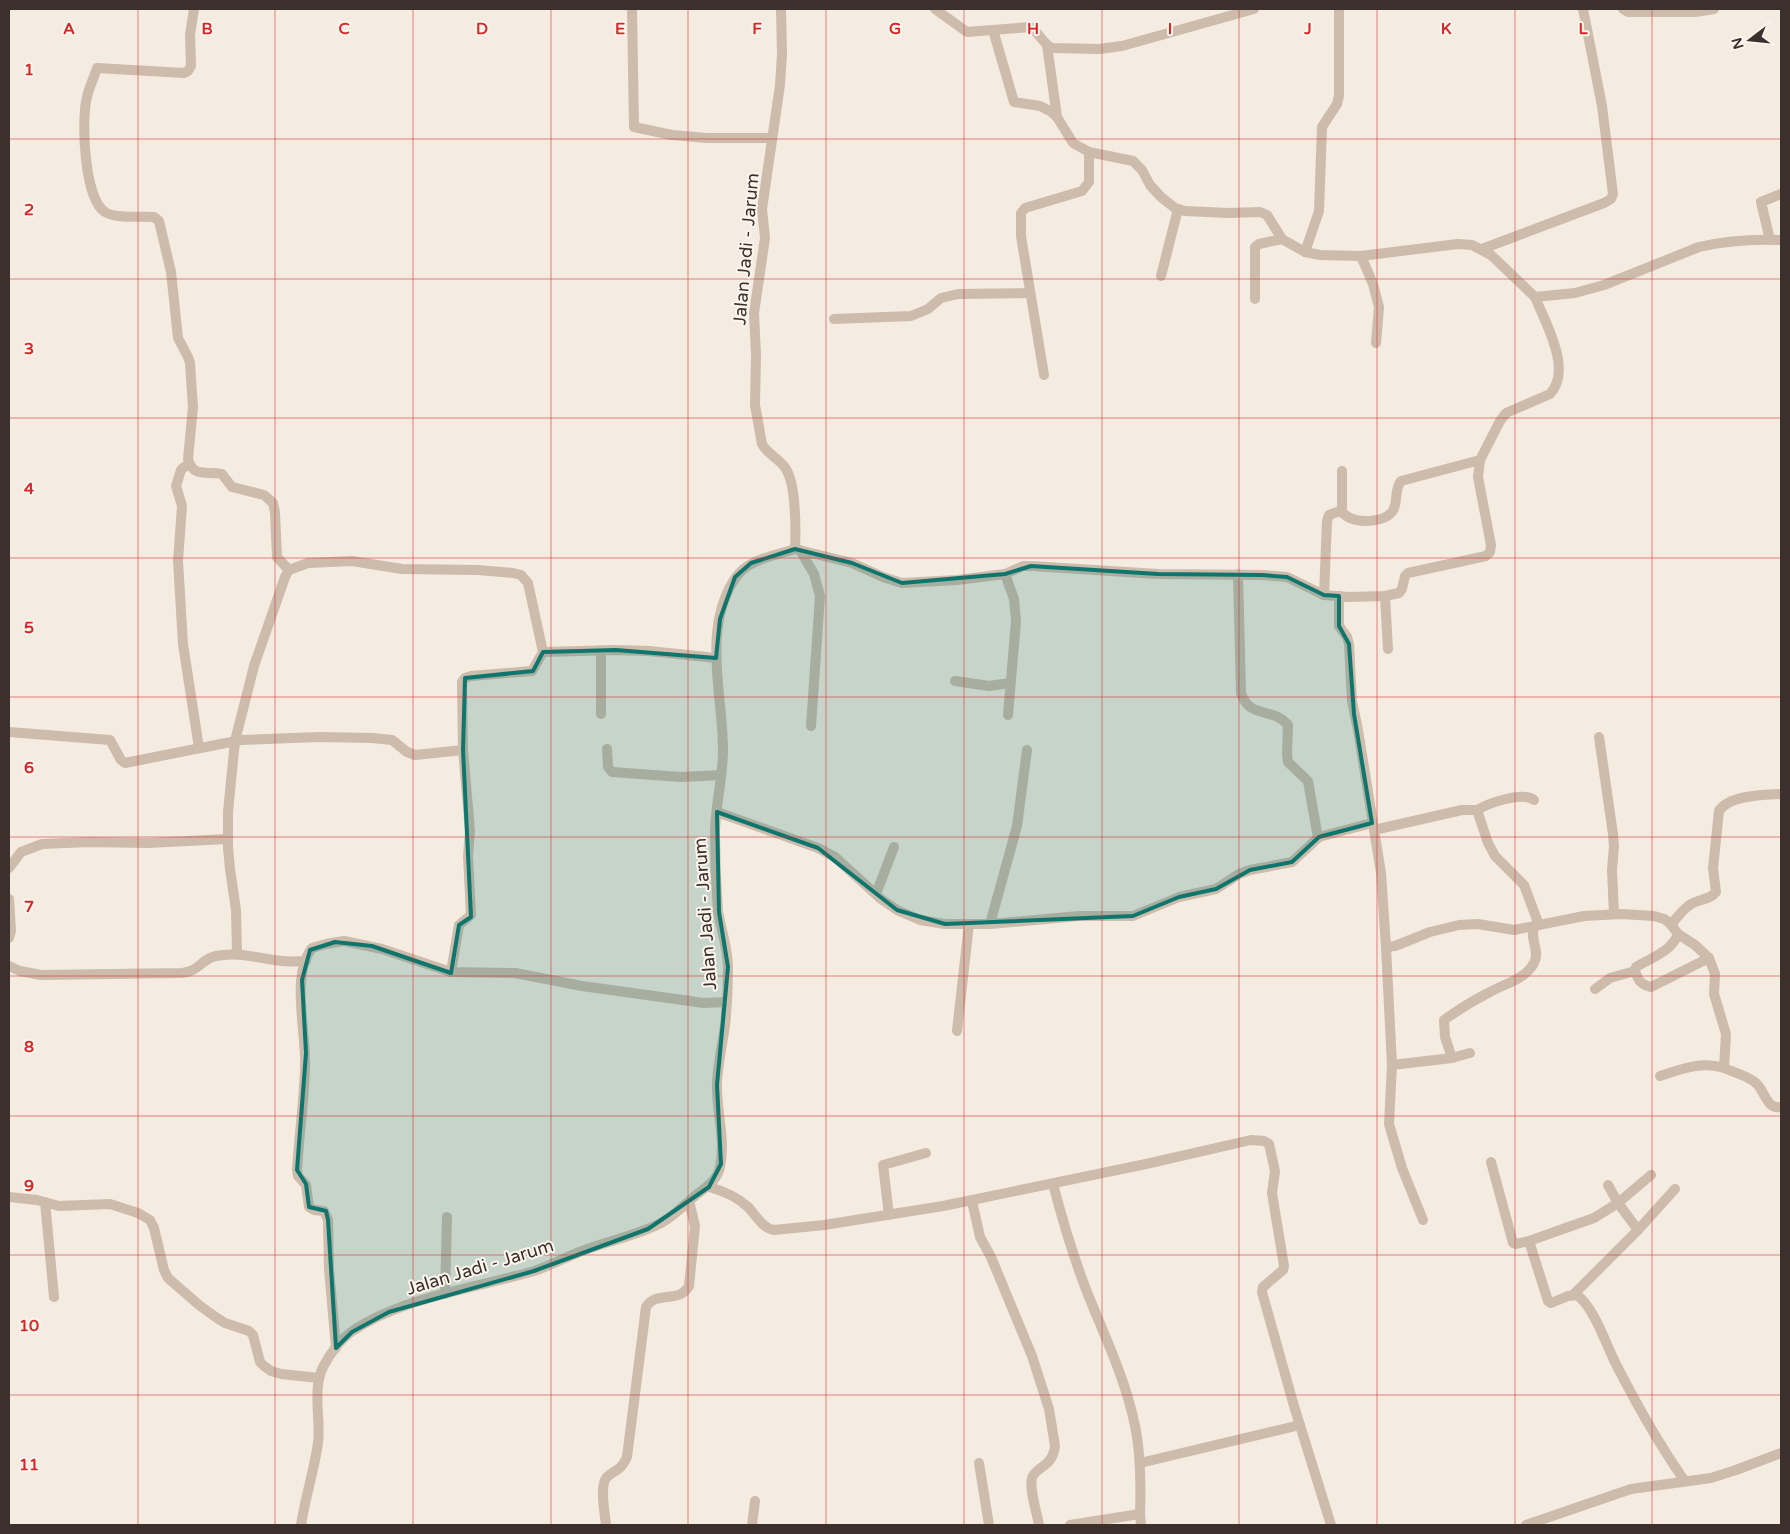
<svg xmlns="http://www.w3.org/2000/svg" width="1790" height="1534" font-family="'Varela Round',sans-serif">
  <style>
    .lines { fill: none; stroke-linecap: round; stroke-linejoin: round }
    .minor { stroke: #cdbbac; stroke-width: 10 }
    .marked { fill: #0f766e; fill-opacity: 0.2; stroke: #0f766e; stroke-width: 4; stroke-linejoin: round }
    .grid { fill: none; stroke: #d62828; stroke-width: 1; stroke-opacity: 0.55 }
    .labels { text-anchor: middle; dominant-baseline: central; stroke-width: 4; stroke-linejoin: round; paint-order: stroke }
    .street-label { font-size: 18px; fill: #3b302b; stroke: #fbf5ee }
    .grid-label { font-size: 16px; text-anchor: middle; font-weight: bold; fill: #d62828; stroke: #fbf5ee; stroke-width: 4; stroke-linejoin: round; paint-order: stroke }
  </style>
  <rect width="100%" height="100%" fill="#f4ebe1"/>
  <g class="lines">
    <g class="minor">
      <path d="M 194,9 L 190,35 L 191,66 L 188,71 L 184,73 L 97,68 C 94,78 89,87 87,97 C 81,119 84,199 105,212 C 115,219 141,216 154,217 L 159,221 L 171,272 L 178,338 L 188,357 L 190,363 L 193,407 L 188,459 C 193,478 206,471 222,474 L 232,487 L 264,495 L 273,503 L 275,512 L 277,557 L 289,570"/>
      <path d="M 632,9 L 634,127 L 672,135 L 707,138 L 772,138"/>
      <path d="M 935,9 L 967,32 L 1030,27 C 1039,32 1042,43 1052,48 L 1099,49 L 1122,46 L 1254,9"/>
      <path d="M 1623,9 L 1628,12 L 1695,12 L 1714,9"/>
      <path d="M 993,30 L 1014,102 L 1040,106 L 1050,111 L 1057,117 L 1073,143 L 1089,152"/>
      <path d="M 1047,45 L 1057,117"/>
      <path d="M 1770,240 L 1761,202 L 1781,194"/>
      <path d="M 1482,249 L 1604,203 L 1611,199 L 1613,194 L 1602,106 L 1583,9"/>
      <path d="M 1305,252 L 1319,211 L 1322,127 L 1337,104 L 1339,96 L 1339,9"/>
      <path d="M 1361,256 L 1373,284 L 1379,307 L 1376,343"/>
      <path d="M 1161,276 L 1178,209"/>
      <path d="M 1255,299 L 1255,247 L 1259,244 L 1282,239"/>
      <path d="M 834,319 L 911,316 L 928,309 L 941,298 L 958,294 L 1030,293"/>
      <path d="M 1044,375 L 1021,236 L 1021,213 L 1025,208 L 1082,191 L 1089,182 L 1089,152 L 1133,161 L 1142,170 L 1150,185 L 1161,197 L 1175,208 L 1185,211 L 1229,213 L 1260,212 L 1267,215 L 1282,239 L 1305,252 L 1320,255 L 1361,256 L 1458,244 L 1472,245 L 1491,255 L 1535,297"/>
      <path d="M 190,465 L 184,467 L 181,470 L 176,486 L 182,506 L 178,561 L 183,644 L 199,748"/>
      <path d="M 1340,511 C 1343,513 1346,516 1350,518 C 1361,523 1384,522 1392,512 C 1399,503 1393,492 1401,481 L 1480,460"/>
      <path d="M 795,549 L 852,563 L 883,577 L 902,583 L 957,580 L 1005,574 L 1023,566 L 1031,566 L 1158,574 L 1262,575 L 1287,577 L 1324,595 L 1348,597 L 1385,596 L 1399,593 L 1402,589 L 1405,576 L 1408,573 L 1486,556 L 1490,552 L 1491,545 L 1478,477 L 1480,460 L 1500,421 L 1506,413 L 1550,394 C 1573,370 1545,322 1535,297 L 1575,293 L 1604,285 L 1699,247 C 1725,241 1754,239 1781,240"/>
      <path d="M 800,550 L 814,574 L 820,596 L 811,726"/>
      <path d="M 1005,574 L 1014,599 L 1016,621 L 1008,715"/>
      <path d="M 1238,574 L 1241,693 C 1250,720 1272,706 1288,725 L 1287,754 L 1288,762 L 1308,781 L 1318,838"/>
      <path d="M 1324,595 L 1327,521 L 1329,515 L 1340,511 L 1342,508 L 1342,471"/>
      <path d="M 1339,596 L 1339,626 L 1347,637 L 1349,644 L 1352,701 L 1358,730 L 1381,873 L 1386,947 L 1395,946 L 1430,932 L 1459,925 L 1478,924 L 1514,930 L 1584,916 L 1621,914 L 1654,916 L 1664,919 L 1670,923 L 1678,934 C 1672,951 1651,958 1636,967 L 1635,971 C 1638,980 1641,985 1651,987 L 1709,958 L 1715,974 L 1714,994 L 1726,1034 L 1724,1068 C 1735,1073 1749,1076 1757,1084 C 1765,1092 1767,1110 1781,1107"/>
      <path d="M 1385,596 L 1388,649"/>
      <path d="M 601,650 L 601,714"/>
      <path d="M 955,681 L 989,686 L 1010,683"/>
      <path d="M 9,732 L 110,740 L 121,760 L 125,763 L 241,740 L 319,737 L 372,738 L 392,740 L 407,752 L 415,755 L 463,750"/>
      <path d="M 1599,737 L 1613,834 L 1614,846 L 1612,870 L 1614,914"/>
      <path d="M 607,749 L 608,767 L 612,772 L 681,777 L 721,775"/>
      <path d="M 1477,810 C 1489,803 1523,791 1534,800"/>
      <path d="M 717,812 L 818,848 L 835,857 L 881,899 L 897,910 L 920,920 L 945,924 L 990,924 L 1079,916 L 1133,916 L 1179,897 L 1216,889 L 1239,874 L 1250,870 L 1292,862 L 1319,837 L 1372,823"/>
      <path d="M 1374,830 L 1462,810 L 1477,810 L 1488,843 L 1495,856 L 1524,885 L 1539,925"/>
      <path d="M 9,868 L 21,852 L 42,844 L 89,842 L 147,843 L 228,839"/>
      <path d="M 876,894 L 894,847"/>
      <path d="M 9,899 L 11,931 L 9,938"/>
      <path d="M 990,924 L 1017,826 L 1027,750"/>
      <path d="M 1671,925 C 1677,917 1683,909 1691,904 C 1699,899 1710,900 1716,892 L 1713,868 L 1719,811 C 1729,795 1763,795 1781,794"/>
      <path d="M 1678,934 L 1695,945 L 1709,958"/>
      <path d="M 1386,947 L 1392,1065 L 1452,1058 L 1470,1053"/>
      <path d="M 237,954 L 236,910 L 230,869 L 228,848 L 228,812 L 235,741 L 254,666 L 285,577 L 289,570 L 308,563 L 352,561 L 402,569 L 478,570 L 513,573 L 521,575 L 528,583 L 543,652 L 616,650 L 649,651 L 716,658"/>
      <path d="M 9,966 L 20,971 L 41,975 L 182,973 C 200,971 201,959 216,956 C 239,951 260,959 282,961 C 290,962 298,961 306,961"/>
      <path d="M 451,972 L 459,925 L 471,915 L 468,856 L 470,831 L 463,750 L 462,682 L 465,678 L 471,676 L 532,671 L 543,652"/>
      <path d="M 1595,989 L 1610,978 L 1635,971"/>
      <path d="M 957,1031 L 969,924"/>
      <path d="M 1452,1058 L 1445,1037 L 1444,1020 C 1458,1010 1474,1000 1490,992 C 1504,984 1526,979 1534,963 C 1541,951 1528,938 1535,926"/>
      <path d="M 1392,1065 L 1389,1124 L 1402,1168 L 1423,1220"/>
      <path d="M 1660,1076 C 1682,1069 1701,1061 1724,1068"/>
      <path d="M 1491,1162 L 1513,1243 L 1516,1244 L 1529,1241 L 1548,1301 L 1551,1303 L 1568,1296 L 1577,1295 C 1595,1308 1607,1348 1618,1368 C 1638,1407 1659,1444 1684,1480"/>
      <path d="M 1053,1184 C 1063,1222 1074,1260 1089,1297 C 1106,1339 1126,1381 1135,1426 C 1141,1455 1141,1485 1140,1514"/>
      <path d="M 1608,1185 L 1618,1203 L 1638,1230 L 1675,1189"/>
      <path d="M 709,1187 C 724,1191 736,1196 748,1207 C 756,1215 762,1228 774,1230 L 824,1225 L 943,1206 L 1146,1164 L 1251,1140 L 1264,1141 L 1269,1144 L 1275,1171 L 1272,1193 L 1284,1266 L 1283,1270 L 1263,1287 L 1262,1292 L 1294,1406 L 1331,1525"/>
      <path d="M 9,1197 L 37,1200 L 59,1206 L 110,1204 L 138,1213 L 150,1220 L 154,1228 L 164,1270 L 168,1278 L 199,1305 L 214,1316 L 225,1323 L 249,1331 L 253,1335 L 260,1362 L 264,1366 L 271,1371 L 281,1374 L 319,1378"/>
      <path d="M 972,1201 L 980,1237 L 991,1257 L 1032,1356 L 1049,1409 L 1055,1446 C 1053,1467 1035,1467 1032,1478 C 1029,1489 1037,1513 1039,1525"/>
      <path d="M 45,1202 L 54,1297"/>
      <path d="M 889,1215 L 883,1165 L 926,1153"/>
      <path d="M 1529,1241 L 1594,1218 L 1618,1203 L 1651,1175"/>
      <path d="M 445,1294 L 447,1217"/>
      <path d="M 1573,1295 L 1638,1230"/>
      <path d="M 336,1348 L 329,1269 L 328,1220 L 324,1211 L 314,1210 L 309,1207 L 306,1185 L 298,1176 L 297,1170 C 299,1136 304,1102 305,1068 C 307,1034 290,976 312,948 L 326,944 L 344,941 L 382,949 L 451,972 L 515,973 L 582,986 L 690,1001 L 703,1003 L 727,1002"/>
      <path d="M 979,1463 L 989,1525"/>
      <path d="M 1140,1463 L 1300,1425"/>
      <path d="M 301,1525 C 305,1498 314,1471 318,1443 C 321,1419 312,1390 323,1367 C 330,1354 340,1340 351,1332 C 402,1297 476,1288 534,1271 C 550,1266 566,1257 582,1251 C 607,1241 636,1236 661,1223 C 674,1216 684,1205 696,1195 C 706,1187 717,1181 720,1167 C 726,1139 716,1111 717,1083 C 718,1064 722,1045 725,1026 C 727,1007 728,987 728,968 C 728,948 721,930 718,911 C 716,885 715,859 715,834 C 715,806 723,778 723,750 C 723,695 702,631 734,580 C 747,559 774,556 795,549 C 796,529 796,485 786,469 C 780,459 767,454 762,444 L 755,405 L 756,355 L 754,313 L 765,238 L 762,209 L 780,85 L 782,54 L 781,9"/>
      <path d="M 606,1525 C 605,1514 599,1485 607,1477 C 617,1468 620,1472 627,1457 L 646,1307 C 656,1290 679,1304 689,1286 L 695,1226 L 689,1201"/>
      <path d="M 752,1525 L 755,1501"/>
      <path d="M 1070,1525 L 1140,1514 L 1141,1525"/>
      <path d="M 1526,1525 L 1631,1489 L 1711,1478 L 1736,1470 L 1781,1453"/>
    </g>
  </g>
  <path class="marked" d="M 795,549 L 852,563 L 902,583 L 1005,574 L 1031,566 L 1158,574 L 1262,575 L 1287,577 L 1324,595 L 1339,596 L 1339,626 L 1349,644 L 1354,714 L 1372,823 L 1319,837 L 1292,862 L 1250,870 L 1216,889 L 1179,897 L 1133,916 L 945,924 L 897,910 L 818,848 L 717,812 L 719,912 L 728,967 L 717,1085 L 721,1164 L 709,1187 L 648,1229 L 534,1271 L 389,1312 L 352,1332 L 336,1348 L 328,1220 L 326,1211 L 309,1207 L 306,1184 L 297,1170 L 306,1053 L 302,980 L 310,950 L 335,942 L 372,946 L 451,973 L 459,925 L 471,917 L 463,750 L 465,678 L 533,671 L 543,652 L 616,650 L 716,658 L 720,619 L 735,577 L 751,563 Z"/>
  <path class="grid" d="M 138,9 L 138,1525M 275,9 L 275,1525M 413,9 L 413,1525M 551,9 L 551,1525M 688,9 L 688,1525M 826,9 L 826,1525M 964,9 L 964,1525M 1102,9 L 1102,1525M 1239,9 L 1239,1525M 1377,9 L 1377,1525M 1515,9 L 1515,1525M 1652,9 L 1652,1525M 9,139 L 1781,139M 9,279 L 1781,279M 9,418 L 1781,418M 9,558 L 1781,558M 9,697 L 1781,697M 9,837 L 1781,837M 9,976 L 1781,976M 9,1116 L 1781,1116M 9,1255 L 1781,1255M 9,1395 L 1781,1395"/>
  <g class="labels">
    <g class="street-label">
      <text transform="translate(746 249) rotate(-85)">Jalan Jadi - Jarum</text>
      <text transform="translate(705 914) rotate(-94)">Jalan Jadi - Jarum</text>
      <text transform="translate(480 1267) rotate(-17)">Jalan Jadi - Jarum</text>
    </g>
  </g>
  <g class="grid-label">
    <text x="69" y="34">A</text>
    <text x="207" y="34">B</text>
    <text x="344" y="34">C</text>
    <text x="482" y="34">D</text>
    <text x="620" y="34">E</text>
    <text x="757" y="34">F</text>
    <text x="895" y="34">G</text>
    <text x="1033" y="34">H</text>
    <text x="1170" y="34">I</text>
    <text x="1308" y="34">J</text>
    <text x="1446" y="34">K</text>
    <text x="1583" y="34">L</text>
    <text x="29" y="75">1</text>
    <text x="29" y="215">2</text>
    <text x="29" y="354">3</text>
    <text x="29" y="494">4</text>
    <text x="29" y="633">5</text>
    <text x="29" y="773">6</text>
    <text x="29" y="912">7</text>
    <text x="29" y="1052">8</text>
    <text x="29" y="1191">9</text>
    <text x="29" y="1331">10</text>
    <text x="29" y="1470">11</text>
  </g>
  <rect width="1790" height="1534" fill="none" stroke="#3b302b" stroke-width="20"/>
  <g transform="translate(1750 40) rotate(254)" stroke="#fbf5ee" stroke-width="4" paint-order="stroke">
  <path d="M0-4L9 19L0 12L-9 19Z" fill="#3b302b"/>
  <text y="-8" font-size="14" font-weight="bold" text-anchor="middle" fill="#3b302b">N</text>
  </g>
</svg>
